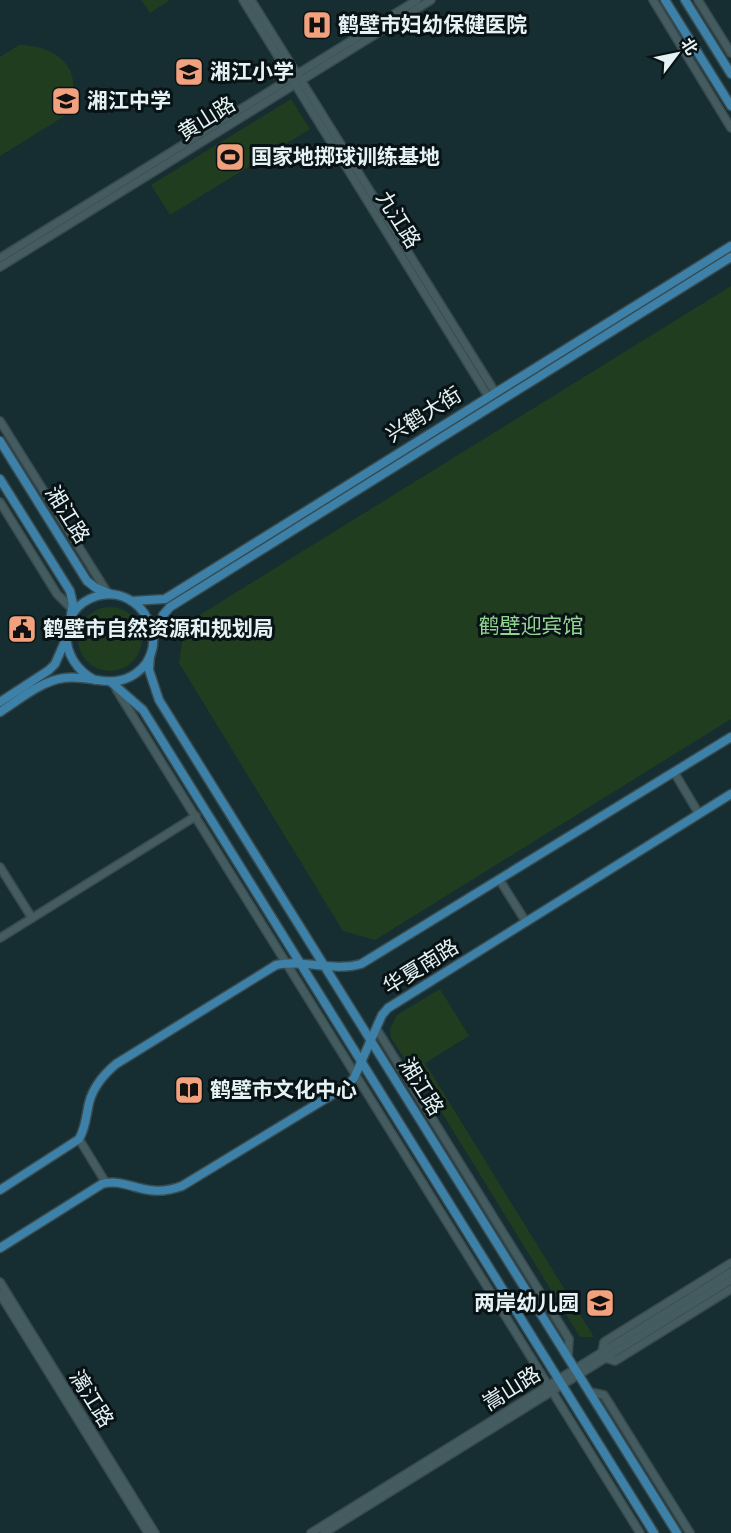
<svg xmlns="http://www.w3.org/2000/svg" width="731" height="1533" font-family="'Alegreya Sans','Noto Sans SC',sans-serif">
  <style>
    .green { fill: #203d20 }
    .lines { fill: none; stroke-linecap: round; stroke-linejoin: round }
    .minor-casing { stroke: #374a4e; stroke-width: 10 }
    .major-casing { stroke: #374a4e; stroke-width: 11 }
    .minor { stroke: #445c60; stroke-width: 7 }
    .major { stroke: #3d81a9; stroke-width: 8 }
    .labels { text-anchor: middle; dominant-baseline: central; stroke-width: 6; stroke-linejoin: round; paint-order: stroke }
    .poi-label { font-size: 21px; font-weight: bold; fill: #e4f2f4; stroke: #091315; text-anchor: start }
    .street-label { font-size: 21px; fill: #e4f2f4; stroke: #091315 }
    .park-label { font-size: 21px; fill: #94d492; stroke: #091315 }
  </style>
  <rect width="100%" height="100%" fill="#162d31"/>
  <g class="green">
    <path d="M 141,0 L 170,0 L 150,13 Z"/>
    <path d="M 19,45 C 57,45 89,71 65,110 L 68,114 L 0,156 L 0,57 Z"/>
    <path d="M 291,99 L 310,129 L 170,215 L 151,185 Z"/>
    <path d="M 731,286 L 731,719 L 375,940 L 343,931 L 179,663 L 185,624 Z"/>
    <circle cx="110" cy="639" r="32"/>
    <path d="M 440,989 L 469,1036 L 425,1063 L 594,1337 L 580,1337 L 415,1069 L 412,1071 L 391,1038 L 390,1029 L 397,1015 Z"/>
  </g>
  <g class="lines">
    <g class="minor-casing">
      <g id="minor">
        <path d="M 243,0 L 488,396"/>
        <path d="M 251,0 L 495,392"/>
        <path d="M 653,0 L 731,128"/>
        <path d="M 698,0 L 731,53"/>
        <path d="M 0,258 L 417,0"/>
        <path d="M 0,267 L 431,0"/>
        <path d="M 0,421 L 107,592"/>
        <path d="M 0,502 L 57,594 L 72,609"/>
        <path d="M 116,689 L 640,1533"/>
        <path d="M 674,772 L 699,814"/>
        <path d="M 0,867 L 32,918"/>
        <path d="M 499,879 L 526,922"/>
        <path d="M 0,938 L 196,816"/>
        <path d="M 376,1028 L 569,1339 L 568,1357"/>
        <path d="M 79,1139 L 106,1183"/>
        <path d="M 0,1282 L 155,1533"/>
        <path d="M 0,1294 L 148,1533"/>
        <path d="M 602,1352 L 604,1342 L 731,1263"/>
        <path d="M 605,1358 L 615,1361 L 731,1289"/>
        <path d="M 590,1392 L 604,1395 L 690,1533"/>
        <path d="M 311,1533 L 731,1272"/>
        <path d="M 324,1533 L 731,1280"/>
      </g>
    </g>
    <g class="major-casing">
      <g id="major">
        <path d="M 665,0 L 731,106"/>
        <path d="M 685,0 L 731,74"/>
        <path d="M 0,441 L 87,581 L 96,588 L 111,594"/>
        <path d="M 0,479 L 70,591 L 73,604 L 71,614"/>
        <path d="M 132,601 L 165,599 L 731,246"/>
        <path d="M 154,637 L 163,615 L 170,607 L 731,257"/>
        <path d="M 150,656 L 149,670 L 159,700 L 677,1533"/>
        <path d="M 111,682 L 143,710 L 654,1533"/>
        <path d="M 0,702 L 49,670 L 55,664 L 66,639"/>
        <path d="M 0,712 C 19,700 41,681 64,678 C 89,674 112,690 135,674 C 175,647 143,583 97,596 C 55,609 58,662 95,680"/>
        <path d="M 0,1190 L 79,1139 C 86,1127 86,1116 89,1103 C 93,1087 103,1075 116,1064 L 276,965 C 304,959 333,972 361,964 L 731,737"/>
        <path d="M 0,1248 L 102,1184 C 118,1179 133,1188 149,1190 C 160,1192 171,1190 182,1186 L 348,1085 L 354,1078 L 382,1015 L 388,1008 L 731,794"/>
      </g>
    </g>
    <use href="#minor" class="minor"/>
    <use href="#major" class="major"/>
  </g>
  <defs>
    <g id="hospital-square" transform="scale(1.5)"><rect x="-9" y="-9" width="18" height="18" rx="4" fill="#f1a17d" stroke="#091315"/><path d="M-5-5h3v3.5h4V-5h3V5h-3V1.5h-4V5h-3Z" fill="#111"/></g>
    <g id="school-square" transform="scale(1.5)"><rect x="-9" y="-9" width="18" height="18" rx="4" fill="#f1a17d" stroke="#091315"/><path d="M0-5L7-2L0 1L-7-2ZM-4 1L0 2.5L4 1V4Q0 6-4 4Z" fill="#111"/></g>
    <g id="stadium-square" transform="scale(1.5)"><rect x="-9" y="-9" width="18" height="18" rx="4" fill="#f1a17d" stroke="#091315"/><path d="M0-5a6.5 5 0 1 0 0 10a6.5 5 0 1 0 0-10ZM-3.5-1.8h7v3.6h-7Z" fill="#111"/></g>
    <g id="civic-square" transform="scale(1.5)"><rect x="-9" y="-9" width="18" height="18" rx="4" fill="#f1a17d" stroke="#091315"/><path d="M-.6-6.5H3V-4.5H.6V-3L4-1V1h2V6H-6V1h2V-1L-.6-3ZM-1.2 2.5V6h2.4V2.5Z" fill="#111"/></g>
    <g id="library-square" transform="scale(1.5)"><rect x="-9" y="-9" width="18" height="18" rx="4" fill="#f1a17d" stroke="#091315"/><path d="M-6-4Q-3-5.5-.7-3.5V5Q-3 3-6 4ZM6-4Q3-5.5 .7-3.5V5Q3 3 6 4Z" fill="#111"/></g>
  </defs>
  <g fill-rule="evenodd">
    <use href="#hospital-square" x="317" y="25"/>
    <use href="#school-square" x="189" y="72"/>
    <use href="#school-square" x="66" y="101"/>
    <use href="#stadium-square" x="230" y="157"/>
    <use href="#civic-square" x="22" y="629"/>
    <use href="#library-square" x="189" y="1090"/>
    <use href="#school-square" x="600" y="1303"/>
  </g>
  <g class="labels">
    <g class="poi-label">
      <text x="338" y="25">鹤壁市妇幼保健医院</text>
      <text x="210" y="72">湘江小学</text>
      <text x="87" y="101">湘江中学</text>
      <text x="251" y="157">国家地掷球训练基地</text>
      <text x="43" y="629">鹤壁市自然资源和规划局</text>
      <text x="210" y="1090">鹤壁市文化中心</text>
      <text x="579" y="1303" text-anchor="end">两岸幼儿园</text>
    </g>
    <g class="street-label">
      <text transform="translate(207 119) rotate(-32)">黄山路</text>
      <text transform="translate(398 220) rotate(58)">九江路</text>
      <text transform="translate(424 415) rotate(-32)">兴鹤大街</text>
      <text transform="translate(67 515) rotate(58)">湘江路</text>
      <text transform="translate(421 967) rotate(-32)">华夏南路</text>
      <text transform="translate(421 1087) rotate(58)">湘江路</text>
      <text transform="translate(512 1389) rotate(-32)">嵩山路</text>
      <text transform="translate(91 1399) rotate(58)">漓江路</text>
    </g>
    <g class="park-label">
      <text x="531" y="626">鹤壁迎宾馆</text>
    </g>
  </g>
  <g transform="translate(677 54) rotate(58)" stroke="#091315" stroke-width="4.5" paint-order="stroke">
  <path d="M0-4.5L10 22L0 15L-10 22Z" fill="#e4f2f4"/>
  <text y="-9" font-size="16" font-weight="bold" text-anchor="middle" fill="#e4f2f4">北</text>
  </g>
</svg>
